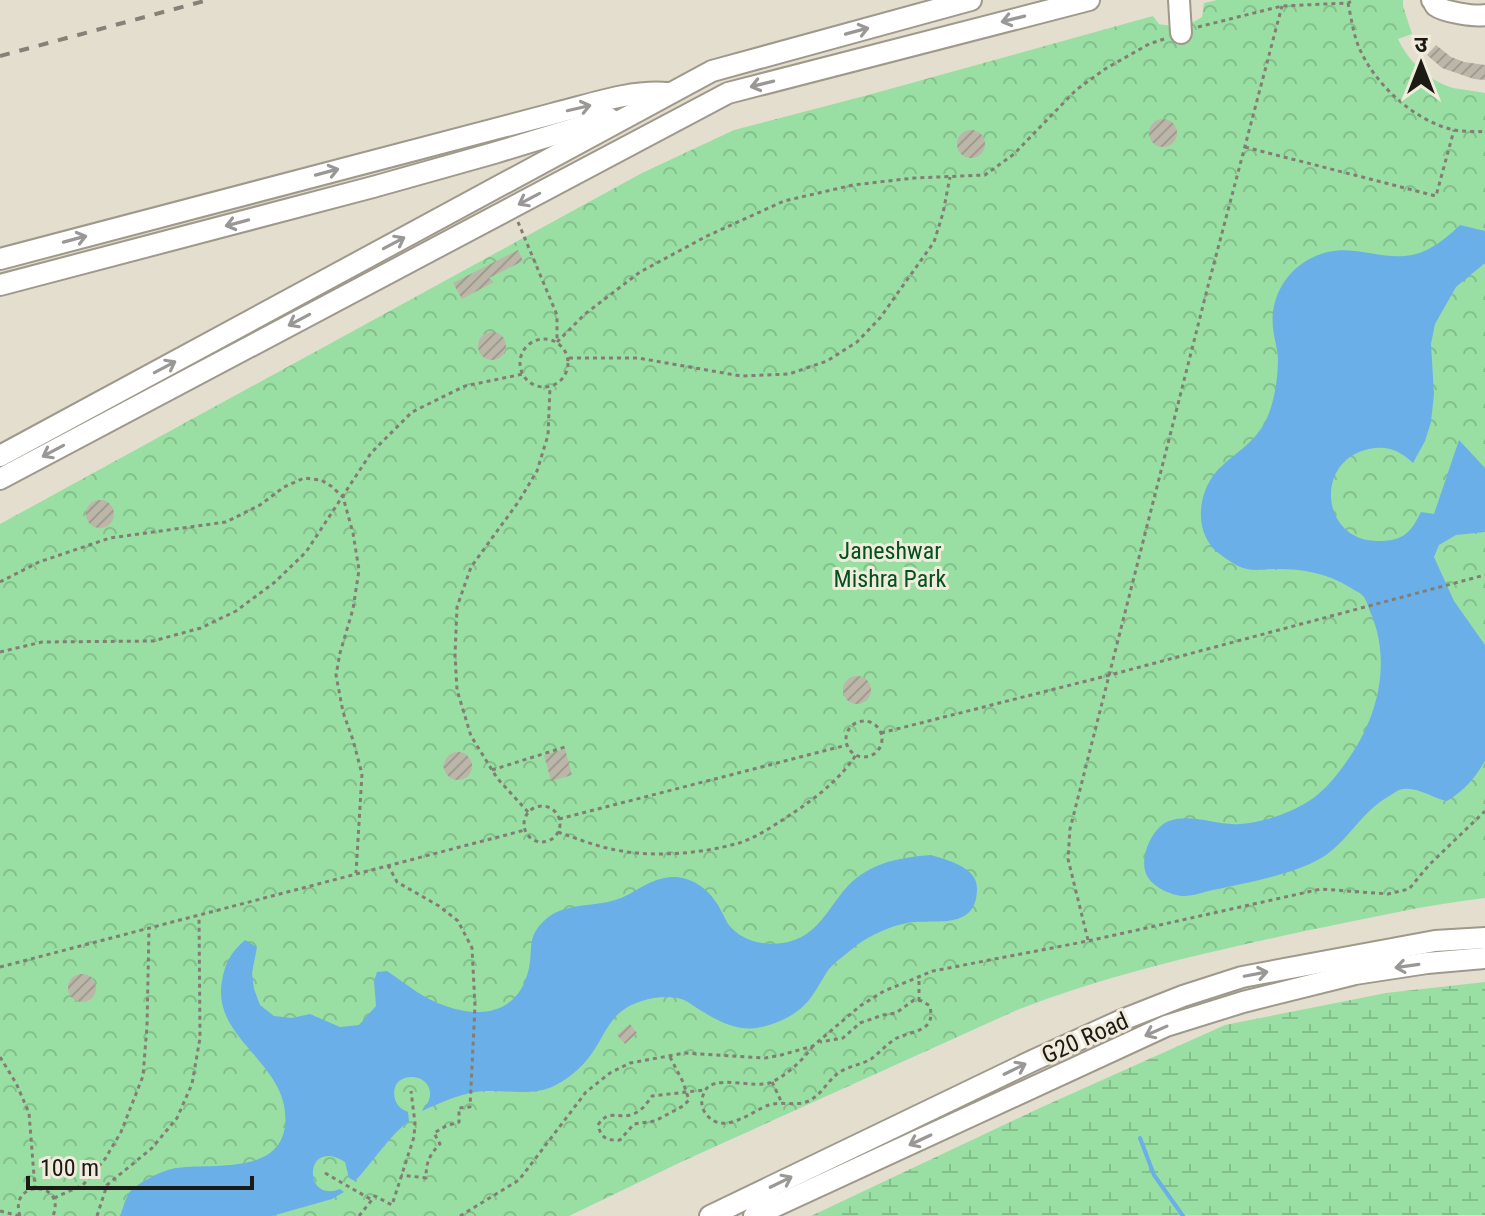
<svg xmlns="http://www.w3.org/2000/svg" width="1485" height="1216" font-family="'Roboto Condensed','Noto Sans Devanagari',sans-serif">
  <style>
    .wetland { fill: url(#wetland-marsh) }
    .park { fill: url(#park-crowns) }
    .water { fill: #6bafe9 }
    .lines { fill: none; stroke-linecap: round; stroke-linejoin: round }
    .stream { stroke: #6bafe9; stroke-width: 4 }
    .building { fill: url(#building-hatch) }
    .minor-casing { stroke: #9e998b; stroke-width: 24 }
    .path { stroke: #827e74; stroke-width: 3; stroke-dasharray: 4 4; stroke-linecap: butt }
    .minor { stroke: #fff; stroke-width: 20 }
    .rail { stroke: #858177; stroke-width: 4; stroke-dasharray: 10 10; stroke-linecap: butt }
    .oneway { stroke: #999896 }
    .labels { text-anchor: middle; dominant-baseline: central; stroke-width: 6; stroke-linejoin: round; paint-order: stroke }
    .park-label { font-size: 24px; fill: #00531e; stroke: #f1ebdc }
    .street-label { font-size: 24px; fill: #1c1a15; stroke: #f1ebdc }
  </style>
  <defs>
    <pattern id="wetland-marsh" width="20" height="14" patternUnits="userSpaceOnUse" patternTransform="scale(2)"><rect width="20" height="14" fill="#99dfa3"/><path d="M1 5h8M5 5V1M11 12h8M15 12V8" fill="none" stroke="#83bf8b"/></pattern>
    <pattern id="park-crowns" width="20" height="18" patternUnits="userSpaceOnUse" patternTransform="scale(2)"><rect width="20" height="18" fill="#99dfa3"/><path d="M2 6a3 3 0 1 1 6 0M12 15a3 3 0 1 1 6 0" fill="none" stroke="#83bf8b"/></pattern>
    <pattern id="building-hatch" width="6" height="6" patternUnits="userSpaceOnUse" patternTransform="scale(2)"><rect width="6" height="6" fill="#bcb6a8"/><path d="M-1 1l2-2M0 6l6-6M5 7l2-2" fill="none" stroke="#a19c90"/></pattern>
  </defs>
  <rect width="100%" height="100%" fill="#e4decf"/>
  <path class="wetland" d="M 1485,982 L 1485,1215 L 811,1216 L 1042,1107 L 1225,1025 L 1386,993 Z"/>
  <path class="park" d="M 1217,0 L 1403,0 L 1403,6 L 1412,34 L 1398,39 C 1408,61 1429,81 1453,88 C 1464,90 1475,91 1485,93 L 1485,898 C 1424,905 1365,919 1305,931 C 1209,952 1109,974 1017,1010 L 681,1162 L 569,1216 L 0,1216 L 0,524 L 642,173 L 734,130 L 868,95 L 1153,16 L 1159,24 C 1174,27 1189,26 1202,17 L 1204,3 Z"/>
  <g class="water">
    <path d="M 1460,225 L 1485,231 L 1485,263 L 1456,287 L 1435,324 L 1431,344 L 1434,394 L 1431,422 L 1425,441 L 1413,463 C 1400,451 1388,445 1369,449 C 1314,460 1320,542 1379,541 C 1404,541 1411,532 1421,512 L 1434,514 L 1459,440 L 1485,468 L 1485,532 L 1456,535 L 1439,545 L 1434,557 L 1454,601 L 1485,645 L 1485,761 C 1475,778 1464,791 1447,801 C 1431,798 1416,785 1399,790 C 1397,791 1388,797 1386,798 C 1360,814 1348,841 1323,857 C 1296,874 1245,883 1213,890 C 1204,892 1193,896 1184,896 C 1172,896 1153,887 1147,876 C 1138,859 1152,827 1169,821 C 1193,813 1216,826 1240,824 C 1262,823 1290,813 1309,801 C 1323,792 1334,779 1344,765 C 1376,723 1392,667 1372,616 C 1369,610 1367,600 1363,596 C 1360,592 1355,591 1351,588 C 1328,573 1303,569 1276,569 C 1266,569 1256,571 1247,569 C 1239,568 1228,560 1221,555 C 1194,536 1196,496 1216,472 C 1233,453 1253,446 1266,420 C 1275,401 1278,378 1278,357 C 1277,347 1274,338 1273,328 C 1270,301 1283,275 1306,261 C 1347,237 1373,262 1412,255 C 1429,252 1448,237 1460,225 Z"/>
    <path d="M 931,855 C 947,860 977,867 977,888 C 977,932 935,918 907,923 C 890,926 871,935 857,945 C 848,953 837,960 829,969 C 822,979 817,990 809,1000 C 797,1015 776,1025 756,1028 C 736,1031 716,1020 700,1010 C 695,1007 689,1002 684,1000 C 671,995 655,997 642,1001 C 607,1011 606,1038 586,1061 C 578,1071 563,1082 552,1087 C 530,1096 507,1090 485,1091 C 463,1092 442,1102 422,1111 C 424,1107 428,1104 429,1100 C 438,1071 387,1068 395,1099 C 397,1106 401,1109 408,1112 L 409,1121 C 387,1138 374,1161 355,1181 L 349,1178 L 345,1162 C 304,1136 302,1204 340,1189 L 344,1192 L 332,1199 L 272,1216 L 120,1216 C 123,1209 125,1199 129,1193 C 137,1183 164,1169 177,1168 C 212,1163 279,1175 285,1126 C 292,1063 211,1041 222,981 C 225,963 231,952 245,940 L 257,947 L 252,973 L 254,989 L 260,1005 L 274,1016 L 292,1018 L 310,1014 L 340,1027 L 359,1025 L 376,1006 L 374,981 L 377,972 L 387,971 C 397,978 407,985 417,992 C 456,1017 516,1028 529,968 C 533,950 527,938 542,923 C 563,900 594,909 621,898 C 637,891 652,878 671,877 C 690,876 706,887 716,902 C 721,909 724,917 728,924 C 742,942 767,947 788,942 C 825,934 833,892 862,874 C 883,860 907,857 931,855 Z"/>
  </g>
  <g class="lines">
    <path class="stream" d="M 1140,1138 L 1154,1175 L 1183,1216"/>
  </g>
  <g class="building">
    <path d="M 1436,45 L 1451,57 L 1464,62 L 1485,65 L 1485,80 L 1474,79 L 1442,68 L 1427,55 Z"/>
    <circle cx="1163" cy="133" r="14"/>
    <circle cx="971" cy="144" r="14"/>
    <path d="M 518,250 L 523,261 L 489,278 L 494,282 L 462,299 L 453,283 Z"/>
    <circle cx="492" cy="346" r="14"/>
    <circle cx="100" cy="514" r="14"/>
    <circle cx="857" cy="690" r="14"/>
    <path d="M 565,749 L 572,775 L 551,781 L 544,755 Z"/>
    <circle cx="458" cy="766" r="14"/>
    <circle cx="82" cy="988" r="14"/>
    <path d="M 630,1024 L 637,1033 L 625,1044 L 617,1035 Z"/>
  </g>
  <g class="lines">
    <g class="minor-casing">
      <g id="minor">
        <path d="M 1179,0 L 1181,33"/>
        <path d="M 1432,0 C 1434,2 1434,4 1436,6 C 1444,12 1475,17 1485,15"/>
        <path d="M 0,259 L 552,114 C 589,105 629,90 667,93"/>
        <path d="M 0,285 L 373,187 L 494,153 L 609,118"/>
        <path d="M 0,456 L 712,71 L 971,0"/>
        <path d="M 0,479 L 728,93 L 1089,0"/>
        <path d="M 710,1216 L 1034,1060 L 1122,1020 L 1183,996 L 1242,977 L 1435,941 L 1485,938"/>
        <path d="M 754,1216 L 1166,1026 L 1243,1002 L 1355,974 L 1427,963 L 1485,958"/>
      </g>
    </g>
    <g class="path">
      <path d="M 1348,3 C 1351,17 1353,32 1358,45 C 1373,83 1414,121 1454,130 C 1463,132 1475,131 1485,132"/>
      <path d="M 1198,27 L 1282,6 L 1348,3 L 1354,0"/>
      <path d="M 1245,147 L 1436,196 L 1454,130"/>
      <path d="M 518,222 L 557,315 L 557,342"/>
      <circle cx="544" cy="363" r="24"/>
      <path d="M 557,342 L 585,314 L 640,272 L 707,236 L 784,201 L 853,185 L 914,178 L 985,175 L 1014,154 L 1076,90 L 1105,69 L 1149,44 L 1164,39"/>
      <path d="M 569,358 L 638,358 L 741,376 L 789,374 L 827,361 L 857,342 L 880,318 L 934,242 L 943,213 L 950,177"/>
      <path d="M 0,582 L 39,562 L 110,538 L 226,522 L 260,505 L 284,487 L 304,478 L 321,480 L 331,486 L 343,497 L 353,533 L 359,570 L 353,609 L 340,653 L 336,675 L 343,712 L 353,740 L 362,774 L 356,873"/>
      <path d="M 0,652 L 42,642 L 153,641 L 201,628 L 236,611 L 275,582 L 306,552 L 371,453 L 412,412 L 465,386 L 523,374"/>
      <circle cx="864" cy="739" r="18"/>
      <path d="M 881,733 L 1110,675 L 1485,575"/>
      <path d="M 492,770 L 565,747"/>
      <circle cx="542" cy="824" r="18"/>
      <path d="M 528,812 L 497,778 L 471,736 L 457,690 L 455,655 L 457,607 L 471,567 L 519,501 L 537,471 L 548,435 L 550,387"/>
      <path d="M 559,819 L 847,745"/>
      <path d="M 558,832 C 575,838 593,845 611,849 C 650,858 701,854 739,843 C 758,837 776,824 793,813 C 817,797 839,780 856,755"/>
      <path d="M 388,865 L 397,882 L 439,906 L 458,921 L 472,948 L 475,1006 L 470,1107 L 459,1108 L 459,1122 L 446,1126 L 434,1133 L 440,1144 C 429,1155 426,1163 426,1178 L 401,1175"/>
      <path d="M 1088,940 L 1068,859 L 1070,829 L 1208,286 L 1282,6"/>
      <path d="M 0,967 L 525,830"/>
      <path d="M 919,1001 L 919,977"/>
      <path d="M 813,1046 C 803,1060 788,1074 772,1082 C 755,1090 711,1072 704,1093 C 701,1100 701,1105 704,1111 C 721,1139 751,1111 769,1105 C 781,1101 795,1106 806,1102 C 820,1097 827,1082 837,1074 C 847,1066 861,1065 871,1059 C 879,1053 886,1045 895,1039 C 905,1033 920,1033 928,1024 C 932,1018 931,1013 930,1006 L 922,1001 L 914,1000 L 896,1013 L 883,1015 L 860,1023 L 843,1038 L 820,1042"/>
      <path d="M 0,1057 L 16,1083 L 29,1113 L 35,1188"/>
      <path d="M 670,1057 L 683,1082 L 689,1100 L 683,1106 L 655,1121 L 634,1124 L 620,1140 C 607,1141 601,1138 598,1125 C 609,1108 619,1120 633,1114 C 642,1111 647,1103 652,1096 L 704,1090"/>
      <path d="M 772,1082 L 782,1103"/>
      <path d="M 325,1173 L 372,1200"/>
      <path d="M 54,1198 L 83,1185 L 105,1159 L 121,1132 L 143,1076 L 147,1026 L 149,929"/>
      <path d="M 0,1211 L 19,1216"/>
      <path d="M 20,1216 C 8,1179 67,1180 53,1216"/>
      <path d="M 97,1216 L 107,1185 L 152,1148 L 177,1118 L 192,1084 L 200,1038 L 199,916"/>
      <path d="M 359,1216 L 375,1196 L 392,1205 L 414,1137 L 415,1123 L 411,1091"/>
      <path d="M 460,1216 L 519,1180 L 586,1092 L 610,1073 L 630,1063 L 685,1053 L 765,1058 L 781,1055 L 813,1046 L 860,1006 L 884,991 L 933,971 L 1088,941 L 1321,889 L 1388,894 L 1409,889 L 1429,865 L 1485,811"/>
    </g>
    <use href="#minor" class="minor"/>
    <path class="rail" d="M 0,56 L 208,0"/>
  </g>
  <defs><path id="oneway-shaft" d="M-6 0H5M1.5-3L5.5 0L1.5 3" fill="none" stroke-width="1.6" stroke-linecap="round" stroke-linejoin="round" transform="scale(2)"/></defs>
  <g class="oneway">
    <use href="#oneway-shaft" transform="translate(1013 19) rotate(166)"/>
    <use href="#oneway-shaft" transform="translate(857 31) rotate(-15)"/>
    <use href="#oneway-shaft" transform="translate(762 84) rotate(166)"/>
    <use href="#oneway-shaft" transform="translate(579 108) rotate(-13)"/>
    <use href="#oneway-shaft" transform="translate(327 172) rotate(-15)"/>
    <use href="#oneway-shaft" transform="translate(529 199) rotate(152)"/>
    <use href="#oneway-shaft" transform="translate(237 223) rotate(165)"/>
    <use href="#oneway-shaft" transform="translate(75 239) rotate(-15)"/>
    <use href="#oneway-shaft" transform="translate(394 243) rotate(-28)"/>
    <use href="#oneway-shaft" transform="translate(299 320) rotate(152)"/>
    <use href="#oneway-shaft" transform="translate(165 367) rotate(-28)"/>
    <use href="#oneway-shaft" transform="translate(53 451) rotate(152)"/>
    <use href="#oneway-shaft" transform="translate(1407 966) rotate(172)"/>
    <use href="#oneway-shaft" transform="translate(1256 974) rotate(-11)"/>
    <use href="#oneway-shaft" transform="translate(1156 1031) rotate(156)"/>
    <use href="#oneway-shaft" transform="translate(1015 1069) rotate(-26)"/>
    <use href="#oneway-shaft" transform="translate(920 1140) rotate(155)"/>
    <use href="#oneway-shaft" transform="translate(781 1182) rotate(-26)"/>
  </g>
  <g class="labels">
    <g class="park-label">
      <text x="890" y="551">Janeshwar<tspan x="890" dy="28">Mishra Park</tspan></text>
    </g>
    <g class="street-label">
      <text transform="translate(1085 1038) rotate(-24)">G20 Road</text>
    </g>
  </g>
  <g transform="translate(1421 64)" stroke="#f1ebdc" stroke-width="6" paint-order="stroke">
  <path d="M0-6L14 30L0 20L-14 30Z" fill="#1c1a15"/>
  <text y="-12" font-size="22" font-weight="bold" text-anchor="middle" fill="#1c1a15">उ</text>
  </g>
  <path d="M28 1176v12h224v-12" fill="none" stroke="#1c1a15" stroke-width="4"/>
  <text x="40" y="1176" font-size="24" fill="#1c1a15" stroke="#f1ebdc" stroke-width="6" paint-order="stroke">100 m</text>
</svg>
